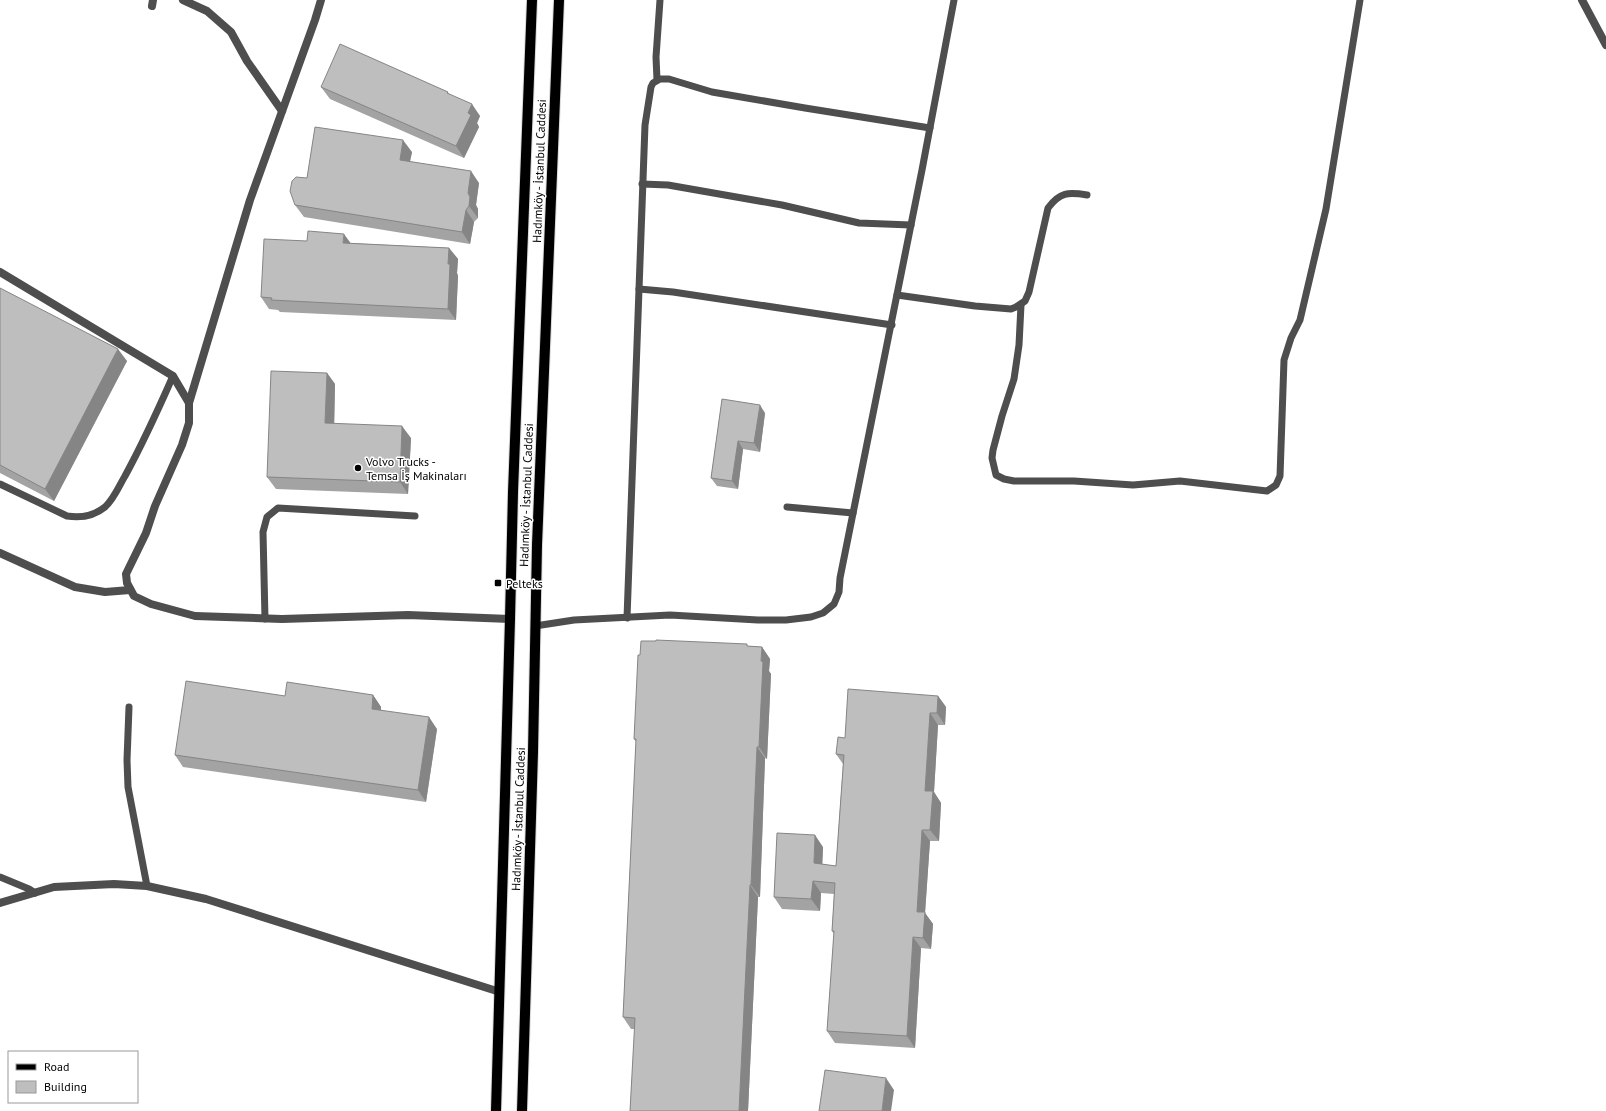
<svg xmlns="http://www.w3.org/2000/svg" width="1606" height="1111" font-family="'PT Sans',sans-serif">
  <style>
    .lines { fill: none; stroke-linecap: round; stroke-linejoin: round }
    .primary-casing { stroke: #dbdbdb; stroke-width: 12 }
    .service { stroke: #4e4e4e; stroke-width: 7 }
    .minor { stroke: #4e4e4e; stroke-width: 8 }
    .primary { stroke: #000; stroke-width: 10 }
    .wall { fill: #a3a3a3 }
    .shaded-wall { fill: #858585 }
    .building { fill: #bebebe; stroke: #858585 }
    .poi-dot { fill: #000; stroke: #fff; stroke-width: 1.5 }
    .labels { text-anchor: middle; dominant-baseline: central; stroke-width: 3; stroke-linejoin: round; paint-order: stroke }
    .street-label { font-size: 12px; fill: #000; stroke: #fff }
    .poi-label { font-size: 12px; fill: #000; stroke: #fff; text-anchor: start }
  </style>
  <rect width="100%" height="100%" fill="#fff"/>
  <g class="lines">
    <g class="primary-casing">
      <g id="primary">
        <path d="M 496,1111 L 510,619 L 513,492 L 532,0"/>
        <path d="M 522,1111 L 533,752 L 537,545 L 559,0"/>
      </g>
    </g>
    <g class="service">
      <path d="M 657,80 L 656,57 L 660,0"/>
      <path d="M 642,184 L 668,185 L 782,205 L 859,223 L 911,225"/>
      <path d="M 639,289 L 673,292 L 892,325"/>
      <path d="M 897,295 L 975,306 L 1011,309 L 1016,307 L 1025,301 L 1029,292 L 1048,208 C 1060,192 1068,192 1087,195"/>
      <path d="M 1021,305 L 1019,345 L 1014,379 L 1002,416 L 993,450 L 992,458 L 996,475 L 1004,479 L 1014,481 L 1074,481 L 1133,485 L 1180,481 L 1267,491 L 1276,485 L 1280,476 L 1284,360 L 1291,338 L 1300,320 L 1326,209 L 1360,0"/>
      <path d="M 0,484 L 67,516 C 80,518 94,516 105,507 C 114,499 119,486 125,476 C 143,443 158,410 173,376"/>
      <path d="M 787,507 L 853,513"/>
      <path d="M 627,618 L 645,125 L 651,87 L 653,83 L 660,79 L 669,79 L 712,92 L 805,108 L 930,128"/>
      <path d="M 265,619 L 263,532 L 267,517 L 278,508 L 415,516"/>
      <path d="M 535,626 L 574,620 L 670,615 L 758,620 L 786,620 L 811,617 L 823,613 L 834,604 L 839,592 L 840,578 L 922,170 L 954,0"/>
      <path d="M 129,707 L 127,760 L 128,787 L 147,886"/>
      <path d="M 0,877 L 29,889 L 35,893"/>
    </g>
    <g class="minor">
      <path d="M 183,0 L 207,11 L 231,32 L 247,61 L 282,111"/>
      <path d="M 1582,0 L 1606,45"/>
      <path d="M 152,6 L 153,0"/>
      <path d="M 0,272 L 173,376 L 189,403 L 189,423 L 182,445 L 155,506 L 146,533 L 126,574 L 127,583 L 134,596 L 151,604 L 195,616 L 282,619 L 408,615 L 510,619"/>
      <path d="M 189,403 L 250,200 L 315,20 L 321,0"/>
      <path d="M 0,553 L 75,587 L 105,592 L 130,590"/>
      <path d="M 0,903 L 54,887 L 114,884 L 147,886 L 206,899 L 500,992"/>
    </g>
    <use href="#primary" class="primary"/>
  </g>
  <g class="wall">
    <path d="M 321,87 L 448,92 L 449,94 L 480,116 L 477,123 L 479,127 L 464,158 L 330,99 Z"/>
    <path d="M 412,152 L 410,161 L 479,183 L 476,205 L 478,209 L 478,218 L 474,222 L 470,244 L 304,217 L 295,205 L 307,178 Z"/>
    <path d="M 350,243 L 449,248 L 458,259 L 457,273 L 458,276 L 456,320 L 280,312 L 278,310 L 269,309 L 261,297 Z"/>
    <path d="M 0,288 L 127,361 L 54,501 L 0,473 Z"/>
    <path d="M 327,373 L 335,384 L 334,424 L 411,438 L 408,494 L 276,489 L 267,477 Z"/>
    <path d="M 722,399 L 765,413 L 760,452 L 743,449 L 738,489 L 717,486 L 711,478 Z"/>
    <path d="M 749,646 L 762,647 L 770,659 L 769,671 L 771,674 L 767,759 L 765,758 L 760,897 L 758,897 L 748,1111 L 630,1111 L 635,1029 L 631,1029 L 623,1017 L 636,742 L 634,739 L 640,655 Z"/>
    <path d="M 373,695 L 381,707 L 381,710 L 437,729 L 426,802 L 183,767 L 175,755 L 285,696 Z"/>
    <path d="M 938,696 L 946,707 L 945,725 L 938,725 L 934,792 L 941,803 L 939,841 L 930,841 L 925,913 L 933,924 L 931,949 L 921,948 L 915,1048 L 835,1043 L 827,1031 L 834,934 L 832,931 L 834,894 L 821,893 L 820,911 L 782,909 L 774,897 L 823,847 L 822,864 L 836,866 L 843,764 L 836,754 L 845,738 Z"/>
  </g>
  <g class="shaded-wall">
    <path d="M 472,104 L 480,116 L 477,123 L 479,127 L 464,158 L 456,146 L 468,113 Z"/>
    <path d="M 403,140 L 412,152 L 408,171 L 400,160 Z"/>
    <path d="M 471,171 L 479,183 L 476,205 L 478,209 L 478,218 L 469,206 L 468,193 Z"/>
    <path d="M 466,210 L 474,222 L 470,244 L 462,232 Z"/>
    <path d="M 344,234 L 352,245 L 343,243 Z"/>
    <path d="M 449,248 L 458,259 L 457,273 L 458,276 L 456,320 L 448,309 L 448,264 Z"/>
    <path d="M 118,349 L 127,361 L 54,501 L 45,489 Z"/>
    <path d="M 327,373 L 335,384 L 334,435 L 325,423 Z"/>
    <path d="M 760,405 L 765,413 L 760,452 L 754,443 Z"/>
    <path d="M 402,426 L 411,438 L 408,494 L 400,482 Z"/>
    <path d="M 738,441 L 743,449 L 738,489 L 732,481 Z"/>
    <path d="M 762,647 L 770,659 L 769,671 L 771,674 L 767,759 L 759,747 Z"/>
    <path d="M 373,695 L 381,707 L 380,721 L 372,709 Z"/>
    <path d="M 938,696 L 946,707 L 945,725 L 937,713 Z"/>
    <path d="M 930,713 L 938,725 L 934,792 L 941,803 L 939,841 L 930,830 L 925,791 Z"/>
    <path d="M 429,717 L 437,729 L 426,802 L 418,790 Z"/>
    <path d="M 757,747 L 765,758 L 760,897 L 751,885 Z"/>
    <path d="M 922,830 L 930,841 L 925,913 L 933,924 L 931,949 L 923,938 L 917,912 Z"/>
    <path d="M 815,835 L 823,847 L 822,874 L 814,863 Z"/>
    <path d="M 813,881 L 821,893 L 820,911 L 811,899 Z"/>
    <path d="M 750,885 L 758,897 L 748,1111 L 739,1111 Z"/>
    <path d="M 913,937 L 921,948 L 915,1048 L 907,1036 Z"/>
    <path d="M 886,1078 L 894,1090 L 891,1111 L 882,1111 Z"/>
  </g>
  <g class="building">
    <path d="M 340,44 L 448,92 L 447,93 L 472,104 L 468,113 L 471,115 L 456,146 L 321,87 Z"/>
    <path d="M 315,127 L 403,140 L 400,160 L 471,171 L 468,193 L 470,197 L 469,206 L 466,210 L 462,232 L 295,205 L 290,191 L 292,181 L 296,177 L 307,178 Z"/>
    <path d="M 308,231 L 344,234 L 343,243 L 449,248 L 448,264 L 450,264 L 448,309 L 271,300 L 272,298 L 261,297 L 264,239 L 307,241 Z"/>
    <path d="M 0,288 L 118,349 L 45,489 L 0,465 Z"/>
    <path d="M 271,371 L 327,373 L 325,423 L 402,426 L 400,482 L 267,477 Z"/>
    <path d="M 722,399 L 760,405 L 754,443 L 738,441 L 732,481 L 711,478 Z"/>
    <path d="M 656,640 L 747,644 L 747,646 L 762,647 L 761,661 L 763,662 L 759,747 L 757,747 L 751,885 L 750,885 L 739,1111 L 630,1111 L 635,1018 L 623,1017 L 636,739 L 634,739 L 638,655 L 640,655 L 641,641 L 656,641 Z"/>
    <path d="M 186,681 L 285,696 L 287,682 L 373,695 L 372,709 L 429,717 L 418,790 L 175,755 Z"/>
    <path d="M 848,689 L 938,696 L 937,713 L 930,713 L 925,791 L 933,791 L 930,830 L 922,830 L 917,912 L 925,912 L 923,938 L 913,937 L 907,1036 L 827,1031 L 834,931 L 832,931 L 835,883 L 813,881 L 811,899 L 774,897 L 777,833 L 815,835 L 814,863 L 836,866 L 844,755 L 836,754 L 838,737 L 845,738 Z"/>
    <path d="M 825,1070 L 886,1078 L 882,1111 L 819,1111 Z"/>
  </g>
  <g class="poi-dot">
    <circle cx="358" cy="468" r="4"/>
    <rect x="494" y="579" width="8" height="8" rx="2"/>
  </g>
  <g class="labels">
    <g class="street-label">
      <text transform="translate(539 171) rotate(-88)">Hadımköy - İstanbul Caddesi</text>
      <text transform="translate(526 495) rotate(-88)">Hadımköy - İstanbul Caddesi</text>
      <text transform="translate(518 819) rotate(-88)">Hadımköy - İstanbul Caddesi</text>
    </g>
    <g class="poi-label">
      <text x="366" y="461">Volvo Trucks -<tspan x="366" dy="14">Temsa İş Makinaları</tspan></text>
      <text x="506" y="583">Pelteks</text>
    </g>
  </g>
  <rect x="8" y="1051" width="130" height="52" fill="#ffffff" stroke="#999999"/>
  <rect x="16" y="1064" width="20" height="6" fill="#000000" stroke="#999999"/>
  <text x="44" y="1071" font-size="12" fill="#000000">Road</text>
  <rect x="16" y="1081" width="20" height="12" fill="#bebebe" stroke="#999999"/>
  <text x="44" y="1091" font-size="12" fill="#000000">Building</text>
</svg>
